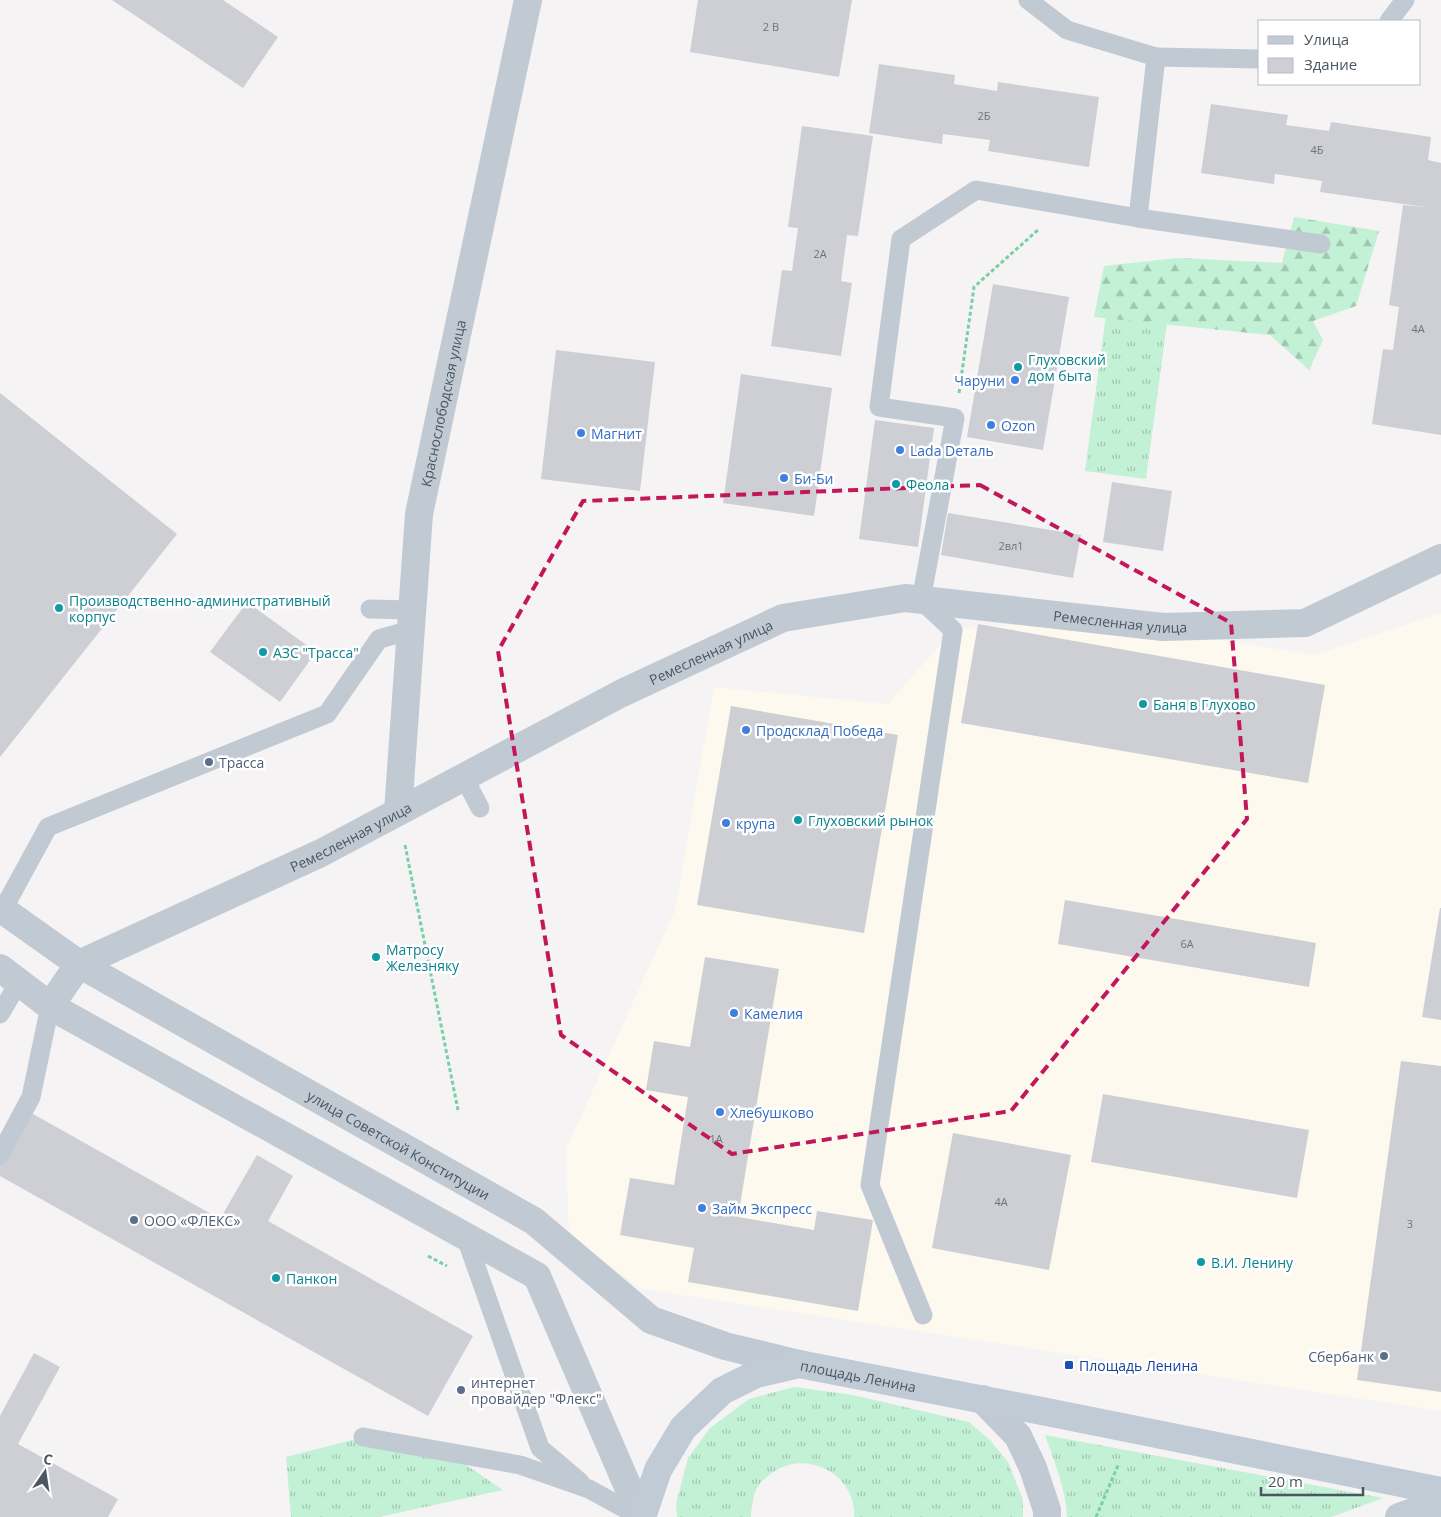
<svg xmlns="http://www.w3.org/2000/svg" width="1441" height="1517" font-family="'Open Sans',sans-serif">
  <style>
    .commercial { fill: #fdf9ef }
    .grass { fill: url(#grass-tufts) }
    .forest { fill: url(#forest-firs) }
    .building { fill: #cdcfd5 }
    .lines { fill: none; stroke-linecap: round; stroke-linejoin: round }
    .path { stroke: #7ad0a6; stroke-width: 3; stroke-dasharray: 4 2.5; stroke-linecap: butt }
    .service { stroke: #c1cad2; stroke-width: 19 }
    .minor { stroke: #c1cad2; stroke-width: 28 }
    .tertiary { stroke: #c1cad2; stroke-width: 28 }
    .secondary { stroke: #c1cbd6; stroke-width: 28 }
    .marked { fill: none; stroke: #c2185b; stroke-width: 4; stroke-dasharray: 10 6; stroke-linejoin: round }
    .culture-dot { fill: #0f9aa8; stroke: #fff; stroke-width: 2 }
    .shop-dot { fill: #3f7fe0; stroke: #fff; stroke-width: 2 }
    .service-dot { fill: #5c6f8a; stroke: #fff; stroke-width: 2 }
    .transit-dot { fill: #1a4fb4; stroke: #fff; stroke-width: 2 }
    .labels { text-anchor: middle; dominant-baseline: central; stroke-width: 5; stroke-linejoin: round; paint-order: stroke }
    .number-label { font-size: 11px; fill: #6b747e }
    .culture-label { font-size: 14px; fill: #0d838f; stroke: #fff; text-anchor: start }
    .shop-label { font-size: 14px; fill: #366cbe; stroke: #fff; text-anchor: start }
    .street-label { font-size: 14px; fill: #4a5661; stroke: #fff }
    .service-label { font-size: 14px; fill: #4e5e75; stroke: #fff; text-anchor: start }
    .transit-label { font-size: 14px; fill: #164399; stroke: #fff; text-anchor: start }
  </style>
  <defs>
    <pattern id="grass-tufts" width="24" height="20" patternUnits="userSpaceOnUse" patternTransform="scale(1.25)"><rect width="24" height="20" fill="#c3f1d5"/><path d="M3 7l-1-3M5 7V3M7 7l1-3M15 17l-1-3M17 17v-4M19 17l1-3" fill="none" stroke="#a0c6b0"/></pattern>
    <pattern id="forest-firs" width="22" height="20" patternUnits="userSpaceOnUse" patternTransform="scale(1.25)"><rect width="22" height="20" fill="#c3f1d5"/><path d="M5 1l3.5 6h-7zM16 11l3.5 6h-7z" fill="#a0c6b0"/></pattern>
  </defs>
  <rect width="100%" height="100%" fill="#f5f3f3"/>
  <path class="commercial" d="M 1441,613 L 1441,1411 L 642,1289 L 569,1236 L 566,1149 L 675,910 L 714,687 L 888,704 L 953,630 L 1095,619 L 1314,655 Z"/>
  <g class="grass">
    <path d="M 1110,285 L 1171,293 L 1146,479 L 1085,471 Z"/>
    <path d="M 794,1387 L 853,1395 L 969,1422 L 989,1439 L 1008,1462 L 1023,1500 L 1023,1517 L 854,1517 C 857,1476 809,1449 775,1471 C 768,1475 760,1482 756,1490 C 753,1497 752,1506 751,1513 L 751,1517 L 677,1517 L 676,1504 L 688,1458 L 710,1428 L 749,1399 Z"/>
    <path d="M 1045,1435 L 1383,1498 L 1331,1517 L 1067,1517 C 1066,1489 1054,1461 1045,1435 Z"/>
    <path d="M 364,1437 L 437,1445 L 503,1490 L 379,1517 L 291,1517 L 286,1457 Z"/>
  </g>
  <path class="forest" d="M 1294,217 L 1379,231 L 1356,306 L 1313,321 L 1323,340 L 1309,370 L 1270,335 L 1094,317 L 1104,266 L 1177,258 L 1282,263 Z"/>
  <g class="building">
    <path d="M 112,0 L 223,0 L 278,37 L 243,88 Z"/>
    <path d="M 698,0 L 852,0 L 839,77 L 690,52 Z"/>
    <path d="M 879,64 L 955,75 L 954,84 L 997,91 L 998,82 L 1099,97 L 1089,167 L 988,151 L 990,140 L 943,134 L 942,144 L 869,133 Z"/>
    <path d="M 1211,104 L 1288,115 L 1286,125 L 1329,131 L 1331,122 L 1431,137 L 1428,160 L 1441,163 L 1441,435 L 1372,424 L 1383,349 L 1393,350 L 1399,307 L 1389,305 L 1403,205 L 1425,207 L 1320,192 L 1322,181 L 1275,174 L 1274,184 L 1201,173 Z"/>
    <path d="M 802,126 L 873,136 L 858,236 L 847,235 L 841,281 L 852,283 L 841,356 L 771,346 L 782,270 L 792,271 L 798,228 L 788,227 Z"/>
    <path d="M 993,284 L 1069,297 L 1043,450 L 967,437 Z"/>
    <path d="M 556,350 L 655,362 L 640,491 L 541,479 Z"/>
    <path d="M 741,374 L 832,388 L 814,516 L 723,503 Z"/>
    <path d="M 0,393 L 177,534 L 0,757 Z"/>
    <path d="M 875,420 L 934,428 L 918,547 L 859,539 Z"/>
    <path d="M 1112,482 L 1172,491 L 1163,551 L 1103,542 Z"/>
    <path d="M 948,513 L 1081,535 L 1073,578 L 941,555 Z"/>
    <path d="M 247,602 L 316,652 L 280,702 L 210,652 Z"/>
    <path d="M 978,624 L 1325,685 L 1308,783 L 961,723 Z"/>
    <path d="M 731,706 L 898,735 L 864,933 L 697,905 Z"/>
    <path d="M 1065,900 L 1316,943 L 1309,987 L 1058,944 Z"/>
    <path d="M 1440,908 L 1441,908 L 1441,1020 L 1422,1017 Z"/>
    <path d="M 705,957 L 779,969 L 738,1217 L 814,1230 L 817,1211 L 873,1220 L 858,1311 L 688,1282 L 694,1248 L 620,1235 L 630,1178 L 674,1185 L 688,1097 L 646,1090 L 654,1041 L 690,1047 Z"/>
    <path d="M 1401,1061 L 1441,1066 L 1441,1392 L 1357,1380 Z"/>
    <path d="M 1103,1094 L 1309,1130 L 1297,1198 L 1091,1162 Z"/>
    <path d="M 26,1110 L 220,1219 L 257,1155 L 293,1176 L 268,1221 L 473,1336 L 428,1416 L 0,1176 L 0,1157 Z"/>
    <path d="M 953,1133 L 1071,1155 L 1049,1270 L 932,1248 Z"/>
    <path d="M 34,1353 L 60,1367 L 18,1444 L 118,1499 L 108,1517 L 0,1517 L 0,1416 Z"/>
  </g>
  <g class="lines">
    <g class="path">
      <path d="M 959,393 L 974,287 L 1039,229"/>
      <path d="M 405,845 L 458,1110"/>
      <path d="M 428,1256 L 447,1266"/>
      <path d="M 1096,1517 L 1119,1463"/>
    </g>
    <g class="service">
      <path d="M 1028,0 L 1067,30 L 1156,57"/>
      <path d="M 1389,21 L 1405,0"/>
      <path d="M 1138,218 L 1321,244"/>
      <path d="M 370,609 L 412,610"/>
      <path d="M 464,777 L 480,808"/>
      <path d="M 0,915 L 48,827 L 327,714 L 379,639 L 411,630"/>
      <path d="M 0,1014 L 19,982"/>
      <path d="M 0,1155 L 31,1097 L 50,1006"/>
      <path d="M 466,1238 L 540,1448 L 580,1482"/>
      <path d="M 923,1315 L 870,1185 L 953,630 L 921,600 L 955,418 L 879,407 L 901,239 L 976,190 L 1138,218 L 1156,57 L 1260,59"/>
      <path d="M 363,1437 L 520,1465 L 589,1489 L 640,1517"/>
    </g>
    <g class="minor">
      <path id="s1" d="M 398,812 L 419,514 L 528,0"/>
      <path id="s2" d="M 50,1006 L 79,964 L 321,853 L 622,693 L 783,618 L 905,598 L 1163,627 L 1305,623 L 1441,558"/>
    </g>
    <g class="tertiary">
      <path id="s3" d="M 0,908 L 79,964 L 534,1221 L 651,1320 L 725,1346 L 799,1364"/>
      <path d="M 0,968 L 50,1006 L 537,1276 L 641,1517"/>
      <path d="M 982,1399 L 1018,1436 L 1033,1468 L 1047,1510 L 1047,1517"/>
    </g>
    <g class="secondary">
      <path id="s4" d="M 642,1517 L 658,1470 L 683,1428 L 722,1391 L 756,1374 L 799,1364 L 1052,1413 L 1441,1491"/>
      <path d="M 1399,1517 L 1441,1502"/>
    </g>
  </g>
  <path class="marked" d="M 980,485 L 1231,623 L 1247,819 L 1011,1111 L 732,1154 L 561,1035 L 498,651 L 583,501 Z"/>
  <g class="culture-dot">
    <circle cx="1018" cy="367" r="5"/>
    <circle cx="896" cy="484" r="5"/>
    <circle cx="59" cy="608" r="5"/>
    <circle cx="263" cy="652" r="5"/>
    <circle cx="1143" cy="704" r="5"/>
    <circle cx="798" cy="820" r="5"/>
    <circle cx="376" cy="957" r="5"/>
    <circle cx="1201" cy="1262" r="5"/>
    <circle cx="276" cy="1278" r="5"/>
  </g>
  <g class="shop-dot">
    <circle cx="1015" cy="380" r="5"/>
    <circle cx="991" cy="425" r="5"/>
    <circle cx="581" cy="433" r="5"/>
    <circle cx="900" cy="450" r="5"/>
    <circle cx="784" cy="478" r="5"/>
    <circle cx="746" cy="730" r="5"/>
    <circle cx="726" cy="823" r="5"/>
    <circle cx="734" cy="1013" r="5"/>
    <circle cx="720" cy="1112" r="5"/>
    <circle cx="702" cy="1208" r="5"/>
  </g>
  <g class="service-dot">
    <circle cx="209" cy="762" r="5"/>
    <circle cx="134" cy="1220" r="5"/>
    <circle cx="1384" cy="1356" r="5"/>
    <circle cx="461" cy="1390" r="5"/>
  </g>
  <rect class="transit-dot" x="1064" y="1360" width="10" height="10" rx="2.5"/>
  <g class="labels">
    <g class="number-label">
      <text x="771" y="26">2 В</text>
      <text x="984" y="115">2Б</text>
      <text x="1317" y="149">4Б</text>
      <text x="820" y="253">2А</text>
      <text x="1418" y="328">4А</text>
      <text x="1011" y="545">2вл1</text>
      <text x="1187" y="943">6А</text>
      <text x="716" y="1138">1А</text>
      <text x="1001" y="1201">4А</text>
      <text x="1410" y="1223">3</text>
    </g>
    <g class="culture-label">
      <text x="1028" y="359">Глуховский<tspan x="1028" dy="16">дом быта</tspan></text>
      <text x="906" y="484">Феола</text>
      <text x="69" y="600">Производственно-административный<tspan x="69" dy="16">корпус</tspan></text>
      <text x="273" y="652">АЗС "Трасса"</text>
      <text x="1153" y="704">Баня в Глухово</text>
      <text x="808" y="820">Глуховский рынок</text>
      <text x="386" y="949">Матросу<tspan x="386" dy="16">Железняку</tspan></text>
      <text x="1211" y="1262">В.И. Ленину</text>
      <text x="286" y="1278">Панкон</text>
    </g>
    <g class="shop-label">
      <text x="1005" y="380" text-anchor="end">Чаруни</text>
      <text x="1001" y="425">Ozon</text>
      <text x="591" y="433">Магнит</text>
      <text x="910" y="450">Lada Dеталь</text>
      <text x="794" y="478">Би-Би</text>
      <text x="756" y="730">Продсклад Победа</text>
      <text x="736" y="823">крупа</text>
      <text x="744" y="1013">Камелия</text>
      <text x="730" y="1112">Хлебушково</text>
      <text x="712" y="1208">Займ Экспресс</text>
    </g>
    <g class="street-label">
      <text stroke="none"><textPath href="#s1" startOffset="412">Краснослободская улица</textPath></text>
      <text stroke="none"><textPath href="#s2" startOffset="1176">Ремесленная улица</textPath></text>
      <text stroke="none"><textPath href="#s2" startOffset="756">Ремесленная улица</textPath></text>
      <text stroke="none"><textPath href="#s2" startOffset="351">Ремесленная улица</textPath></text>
      <text stroke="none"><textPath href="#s3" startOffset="464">улица Советской Конституции</textPath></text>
      <text stroke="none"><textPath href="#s4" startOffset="295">площадь Ленина</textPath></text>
    </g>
    <g class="service-label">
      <text x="219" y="762">Трасса</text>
      <text x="144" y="1220">ООО «ФЛЕКС»</text>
      <text x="1374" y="1356" text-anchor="end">Сбербанк</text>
      <text x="471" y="1382">интернет<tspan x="471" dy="16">провайдер "Флекс"</tspan></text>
    </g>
    <g class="transit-label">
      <text x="1079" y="1365">Площадь Ленина</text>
    </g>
  </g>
  <rect x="1258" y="20" width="162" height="65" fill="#ffffff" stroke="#b7bbc0"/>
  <rect x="1268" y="36" width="25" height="8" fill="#c1cbd6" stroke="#b7bbc0"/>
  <text x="1304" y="45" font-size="15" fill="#4a5661">Улица</text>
  <rect x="1268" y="58" width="25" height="15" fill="#cdcfd5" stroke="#b7bbc0"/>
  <text x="1304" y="70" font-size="15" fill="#4a5661">Здание</text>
  <g transform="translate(45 1472) rotate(13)" stroke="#ffffff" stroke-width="4" paint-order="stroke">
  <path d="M0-4L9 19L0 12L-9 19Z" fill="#4a5661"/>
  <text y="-8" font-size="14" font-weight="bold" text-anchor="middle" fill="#4a5661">С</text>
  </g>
  <path d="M1261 1487v8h102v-8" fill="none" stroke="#4a5661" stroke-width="2.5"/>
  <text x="1268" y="1487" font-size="15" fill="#4a5661" stroke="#ffffff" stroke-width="4" paint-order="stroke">20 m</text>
</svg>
